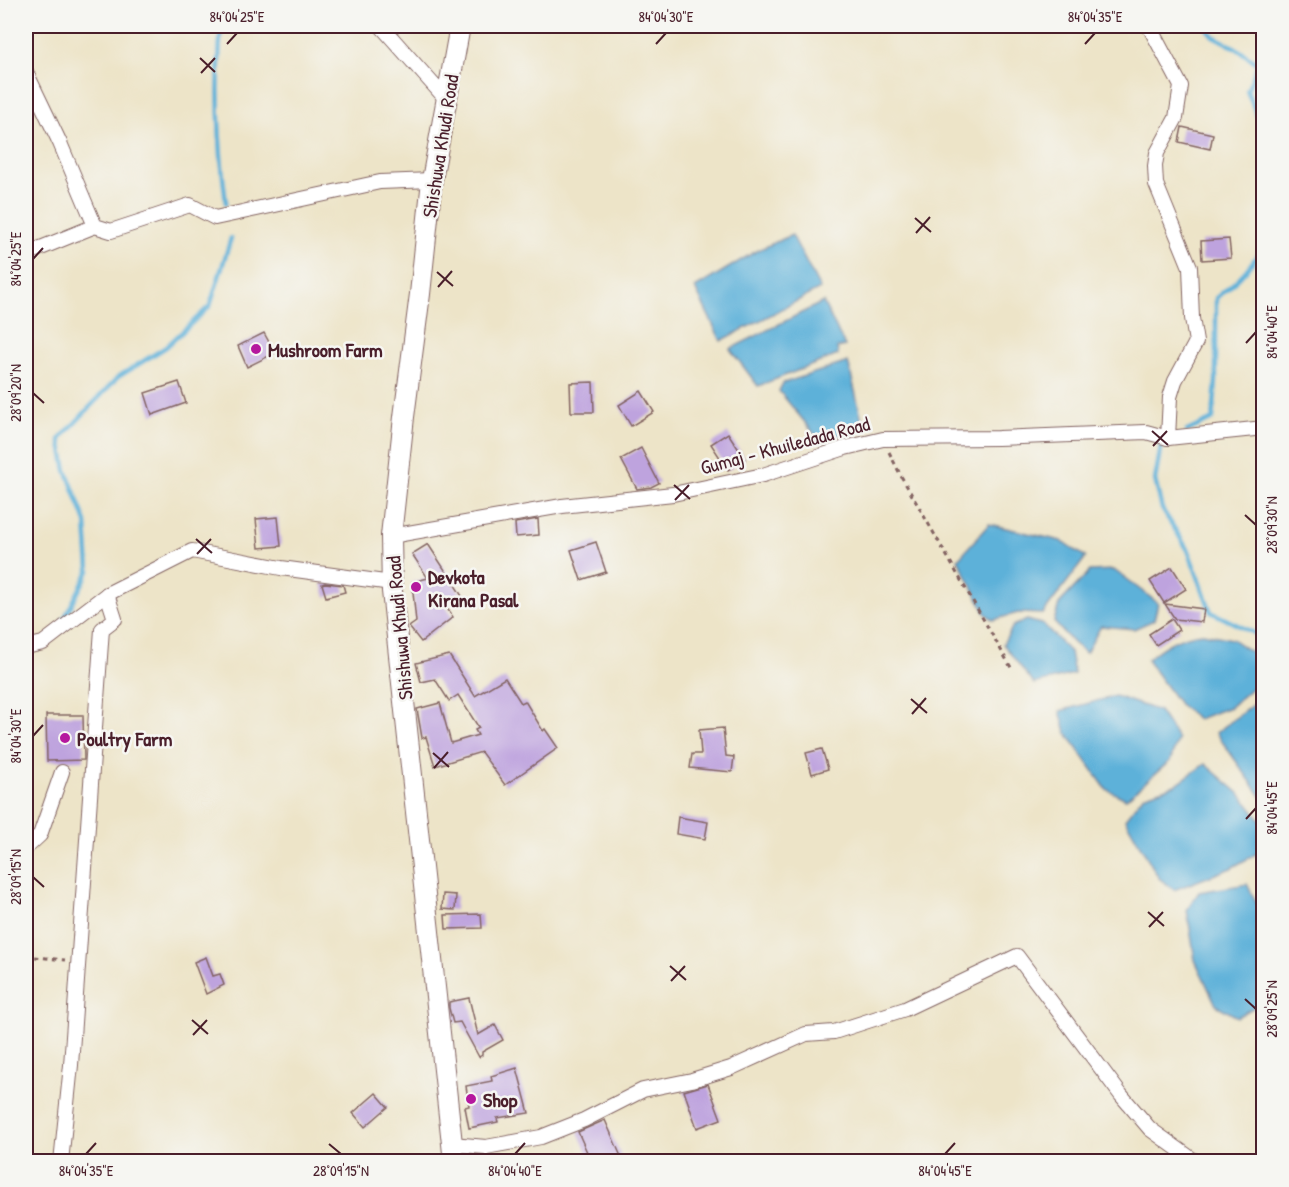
<svg xmlns="http://www.w3.org/2000/svg" width="1289" height="1187" font-family="'Patrick Hand',sans-serif">
  <style>
    .water { fill: #5db1d9; stroke: #546882; stroke-width: 1.5 }
    .lines { fill: none; stroke-linecap: round; stroke-linejoin: round }
    .stream { stroke: #5db1d9; stroke-width: 4.5 }
    .building { fill: #bea3de }
    .minor-casing { stroke: #836462; stroke-width: 16 }
    .secondary-casing { stroke: #836462; stroke-width: 22 }
    .path { stroke: #836462; stroke-width: 3; stroke-dasharray: 4.5 4.5; stroke-linecap: butt }
    .minor { stroke: #fff; stroke-width: 14 }
    .secondary { stroke: #fff; stroke-width: 20 }
    .ticks { fill: none; stroke: #4a1f2b; stroke-width: 2 }
    .poi-dot { fill: #b5179e; stroke: #f6f6f2; stroke-width: 2 }
    .labels { text-anchor: middle; dominant-baseline: central; stroke-width: 5; stroke-linejoin: round; paint-order: stroke }
    .street-label { font-size: 20px; fill: #4a1f2b; stroke: #f6f6f2 }
    .poi-label { font-size: 20px; font-weight: bold; fill: #4a1f2b; stroke: #f6f6f2; text-anchor: start }
    .neatline { fill: none; stroke: #4a1f2b; stroke-width: 2 }
    .ticks-label { font-size: 15px; text-anchor: middle; fill: #4a1f2b }
  </style>
  <rect width="100%" height="100%" fill="#f6f6f2"/>
  <filter id="ink" filterUnits="userSpaceOnUse"><feTurbulence type="fractalNoise" baseFrequency=".0167" numOctaves="2"/><feDisplacementMap in="SourceGraphic" scale="12" xChannelSelector="R" yChannelSelector="G"/><feConvolveMatrix kernelMatrix="1 2 1 2 8 2 1 2 1" color-interpolation-filters="sRGB"/></filter>
  <filter id="wash" filterUnits="userSpaceOnUse"><feTurbulence type="fractalNoise" baseFrequency=".008" numOctaves="4" result="noise"/><feDisplacementMap in="SourceGraphic" scale="24" xChannelSelector="R" yChannelSelector="G"/><feGaussianBlur stdDeviation="1.35" result="paint"/><feColorMatrix in="noise" values="0 0 0 0 0 0 0 0 0 0 0 0 0 0 0 0 0 1.4 0 .05"/><feComposite in="paint" operator="in"/></filter>
  <g filter="url(#wash)">
    <rect width="100%" height="100%" fill="#ede4c8"/>
    <g class="water">
      <path d="M 792,235 L 820,289 L 721,341 L 695,288 L 758,250 Z"/>
      <path d="M 823,302 L 845,346 L 837,348 L 838,355 L 758,386 L 730,349 Z"/>
      <path d="M 848,362 L 863,424 L 822,443 L 779,391 L 783,383 Z"/>
      <path d="M 989,524 L 1061,541 L 1086,557 L 1043,614 L 1018,613 L 993,620 L 986,614 L 958,559 Z"/>
      <path d="M 1114,570 L 1158,603 L 1154,620 L 1134,629 L 1101,626 L 1086,653 L 1073,643 L 1054,622 L 1059,604 L 1090,571 Z"/>
      <path d="M 1027,620 L 1044,625 L 1070,652 L 1074,674 L 1034,684 L 1003,644 L 1013,626 Z"/>
      <path d="M 1203,633 L 1232,639 L 1263,660 L 1263,678 L 1230,707 L 1198,719 L 1179,704 L 1147,660 C 1163,645 1180,635 1203,633 Z"/>
      <path d="M 1115,696 L 1159,711 L 1178,739 L 1170,761 L 1126,799 L 1106,789 L 1066,732 L 1060,711 Z"/>
      <path d="M 1263,697 L 1263,799 L 1216,733 Z"/>
      <path d="M 1205,764 L 1241,795 L 1263,824 L 1263,850 L 1231,868 L 1174,890 L 1159,878 L 1125,819 L 1143,796 L 1175,785 Z"/>
      <path d="M 1247,884 L 1263,916 L 1263,1002 L 1237,1017 L 1216,1005 L 1195,960 L 1187,910 L 1199,892 Z"/>
    </g>
    <g class="lines">
      <g class="stream">
        <path d="M 221,26 C 216,87 218,142 226,203"/>
        <path d="M 1205,26 L 1213,36 L 1236,48 L 1258,64 L 1247,91 L 1264,132"/>
        <path d="M 1187,431 L 1213,419 L 1216,381 L 1216,298 C 1235,283 1259,262 1264,237"/>
        <path d="M 1161,446 L 1155,480 L 1162,509 L 1188,550 L 1211,612 L 1252,632 L 1264,640"/>
        <path d="M 63,621 L 89,571 L 86,522 L 66,470 L 60,439 L 118,377 L 166,347 L 210,306 L 231,238"/>
      </g>
    </g>
    <g id="blocks">
      <g class="building">
        <path d="M 1182,127 L 1213,134 L 1210,149 L 1179,142 Z"/>
        <path d="M 1229,239 L 1231,258 L 1202,260 L 1201,241 Z"/>
        <path d="M 264,333 L 275,353 L 247,367 L 238,346 Z"/>
        <path d="M 179,382 L 186,403 L 152,415 L 145,393 Z"/>
        <path d="M 593,382 L 594,412 L 571,412 L 570,383 Z"/>
        <path d="M 641,391 L 654,412 L 631,426 L 619,405 Z"/>
        <path d="M 728,433 L 745,459 L 728,470 L 711,444 Z"/>
        <path d="M 641,448 L 659,483 L 651,487 L 637,489 L 621,459 Z"/>
        <path d="M 278,517 L 281,546 L 259,548 L 256,519 Z"/>
        <path d="M 538,519 L 539,535 L 516,537 L 515,523 Z"/>
        <path d="M 596,542 L 606,572 L 581,580 L 571,550 Z"/>
        <path d="M 428,544 L 462,596 L 446,607 L 453,617 L 421,642 L 409,627 L 416,622 L 412,582 L 428,578 L 412,554 Z"/>
        <path d="M 1172,567 L 1186,589 L 1164,603 L 1150,581 Z"/>
        <path d="M 325,583 L 343,585 L 345,592 L 326,597 L 322,584 Z"/>
        <path d="M 1165,604 L 1204,609 L 1202,622 L 1175,619 Z"/>
        <path d="M 1172,619 L 1179,630 L 1156,645 L 1149,634 Z"/>
        <path d="M 449,655 L 475,696 L 505,678 L 521,703 L 525,701 L 543,731 L 545,729 L 558,748 L 505,785 L 481,752 L 435,766 L 426,737 L 422,738 L 417,709 L 440,703 L 451,743 L 478,735 L 475,730 L 479,728 L 458,695 L 449,701 L 435,679 L 421,682 L 416,663 Z"/>
        <path d="M 46,715 L 83,715 L 84,760 L 47,761 Z"/>
        <path d="M 723,728 L 726,756 L 734,757 L 732,772 L 690,768 L 692,754 L 701,754 L 699,730 Z"/>
        <path d="M 822,749 L 828,769 L 812,774 L 806,753 Z"/>
        <path d="M 678,817 L 708,822 L 705,839 L 676,834 Z"/>
        <path d="M 443,894 L 456,895 L 455,910 L 442,909 Z"/>
        <path d="M 481,914 L 482,928 L 446,929 L 445,915 Z"/>
        <path d="M 206,957 L 213,976 L 220,974 L 224,985 L 206,994 L 194,962 Z"/>
        <path d="M 469,998 L 478,1035 L 495,1025 L 503,1040 L 482,1052 L 482,1055 L 479,1057 L 460,1022 L 453,1023 L 449,1008 L 449,1002 Z"/>
        <path d="M 517,1068 L 529,1113 L 497,1118 L 498,1122 L 469,1128 L 465,1107 L 469,1106 L 466,1086 L 492,1081 L 491,1076 Z"/>
        <path d="M 708,1084 L 721,1119 L 697,1128 L 684,1091 Z"/>
        <path d="M 376,1093 L 388,1107 L 365,1127 L 353,1113 Z"/>
        <path d="M 605,1120 L 623,1161 L 591,1161 L 578,1132 Z"/>
      </g>
    </g>
  </g>
  <g filter="url(#ink)">
    <use href="#blocks" fill-opacity="0" stroke="#836462" stroke-width="1.5"/>
    <g class="lines">
      <g class="minor-casing">
        <g id="minor">
          <path d="M 381,26 L 447,100"/>
          <path d="M 1149,26 L 1181,86 L 1176,118 L 1157,153 L 1155,166 L 1156,184 L 1190,267 L 1192,318 L 1196,342 L 1175,381 L 1170,397 L 1168,438"/>
          <path d="M 26,72 L 60,143 L 95,226 L 111,231 L 190,205 L 215,218 L 380,182 L 432,180"/>
          <path d="M 26,254 L 95,226"/>
          <path d="M 391,536 L 562,506 L 673,494 L 763,475 L 845,448 L 883,439 L 998,438 L 1146,432 L 1168,438 L 1264,428"/>
          <path d="M 26,647 L 43,643 L 107,594 L 192,551 L 281,568 L 392,583"/>
          <path d="M 26,848 L 40,835 L 62,772"/>
          <path d="M 452,1144 L 486,1147 L 541,1137 L 584,1120 L 643,1090 L 692,1080 L 731,1068 L 806,1034 L 834,1032 L 905,1009 L 1017,956 L 1121,1095 L 1150,1129 L 1196,1162"/>
          <path d="M 61,1162 L 71,1065 L 102,629 L 115,619 L 107,594"/>
        </g>
      </g>
      <g class="secondary-casing">
        <path id="secondary" d="M 454,1162 L 392,591 L 391,536 L 404,417 L 420,294 L 432,180 L 460,26"/>
      </g>
      <g class="path">
        <path d="M 889,452 L 901,476 L 1013,671"/>
        <path d="M 26,956 L 65,960"/>
      </g>
      <use href="#minor" class="minor"/>
      <use href="#secondary" class="secondary"/>
    </g>
  </g>
  <path class="ticks" d="M 227,44 L 237,33M 656,44 L 666,33M 1085,44 L 1095,33M 200,58 L 215,72M 201,73 L 215,58M 915,218 L 931,232M 916,233 L 930,217M 33,259 L 43,248M 437,272 L 453,286M 438,287 L 452,271M 1246,343 L 1256,332M 33,393 L 44,403M 1152,431 L 1168,445M 1153,446 L 1167,431M 674,485 L 690,499M 675,500 L 689,485M 1245,515 L 1256,525M 196,539 L 212,553M 197,554 L 211,539M 911,699 L 927,713M 912,714 L 926,698M 33,736 L 43,725M 433,753 L 449,767M 434,768 L 448,752M 1246,819 L 1256,808M 33,877 L 44,887M 1148,912 L 1164,926M 1149,927 L 1163,912M 670,966 L 686,980M 671,981 L 685,966M 1245,999 L 1256,1009M 192,1020 L 208,1034M 193,1035 L 207,1020M 329,1144 L 341,1154M 86,1154 L 96,1143M 515,1154 L 525,1143M 945,1154 L 955,1143"/>
  <g class="poi-dot">
    <circle cx="256" cy="349" r="6"/>
    <circle cx="416" cy="587" r="6"/>
    <circle cx="65" cy="738" r="6"/>
    <circle cx="471" cy="1099" r="6"/>
  </g>
  <g class="labels">
    <g class="street-label">
      <text transform="translate(440 146) rotate(-81)">Shishuwa Khudi Road</text>
      <text transform="translate(785 445) rotate(-15)">Gumaj - Khuiledada Road</text>
      <text transform="translate(399 628) rotate(-95)">Shishuwa Khudi Road</text>
    </g>
    <g class="poi-label">
      <text x="268" y="349">Mushroom Farm</text>
      <text x="428" y="576">Devkota<tspan x="428" dy="23">Kirana Pasal</tspan></text>
      <text x="77" y="738">Poultry Farm</text>
      <text x="483" y="1099">Shop</text>
    </g>
  </g>
  <rect width="1289" height="1187" fill="none" stroke="#f6f6f2" stroke-width="66"/>
  <rect x="33" y="33" width="1223" height="1121" class="neatline"/>
  <g class="ticks-label">
    <text x="237" y="22">84°04'25"E</text>
    <text x="666" y="22">84°04'30"E</text>
    <text x="1095" y="22">84°04'35"E</text>
    <text transform="translate(16 259) rotate(-90)" y="5">84°04'25"E</text>
    <text transform="translate(1272 332) rotate(-90)" y="5">84°04'40"E</text>
    <text transform="translate(16 393) rotate(-90)" y="5">28°09'20"N</text>
    <text transform="translate(1272 525) rotate(-90)" y="5">28°09'30"N</text>
    <text transform="translate(16 736) rotate(-90)" y="5">84°04'30"E</text>
    <text transform="translate(1272 808) rotate(-90)" y="5">84°04'45"E</text>
    <text transform="translate(16 877) rotate(-90)" y="5">28°09'15"N</text>
    <text transform="translate(1272 1009) rotate(-90)" y="5">28°09'25"N</text>
    <text x="86" y="1176">84°04'35"E</text>
    <text x="341" y="1176">28°09'15"N</text>
    <text x="515" y="1176">84°04'40"E</text>
    <text x="945" y="1176">84°04'45"E</text>
  </g>
</svg>
